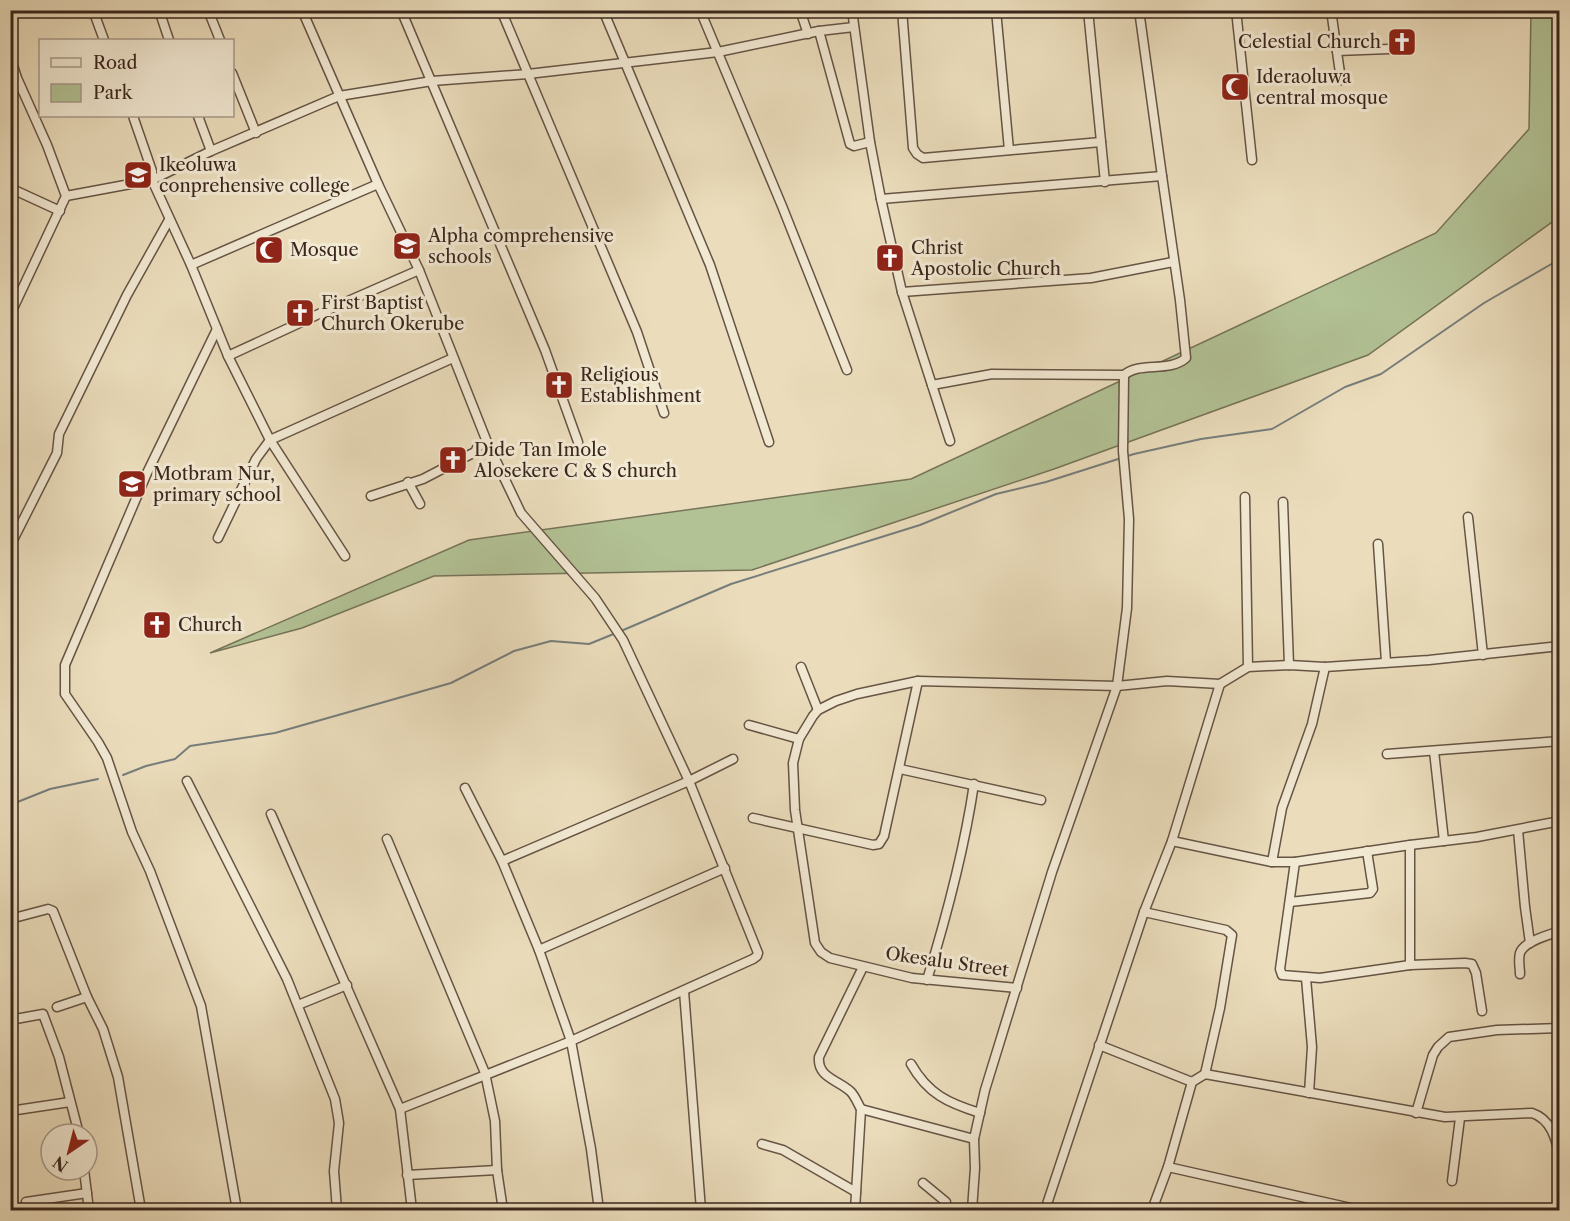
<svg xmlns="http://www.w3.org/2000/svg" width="1570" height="1221" font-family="'Libre Caslon Text',serif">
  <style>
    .green { fill: #b2c295; stroke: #767459; stroke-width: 1.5 }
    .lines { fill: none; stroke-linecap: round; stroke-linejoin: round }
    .stream { stroke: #767e7c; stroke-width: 2 }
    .minor-casing { stroke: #665445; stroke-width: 11 }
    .minor { stroke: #f2e9d3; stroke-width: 8 }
    .labels { text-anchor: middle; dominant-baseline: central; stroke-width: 6; stroke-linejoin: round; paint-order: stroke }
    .poi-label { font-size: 18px; fill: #3a261d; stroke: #f2e9d3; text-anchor: start }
    .street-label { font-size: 18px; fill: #3a261d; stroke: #f2e9d3 }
  </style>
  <rect width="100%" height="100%" fill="#ebddbc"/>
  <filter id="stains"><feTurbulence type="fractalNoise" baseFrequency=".00333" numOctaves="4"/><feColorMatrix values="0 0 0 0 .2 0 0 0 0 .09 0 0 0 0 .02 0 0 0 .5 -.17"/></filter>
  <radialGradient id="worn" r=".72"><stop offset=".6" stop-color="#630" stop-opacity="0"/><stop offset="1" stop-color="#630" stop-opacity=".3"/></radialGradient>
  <path class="green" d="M 1531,11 L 1559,11 L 1559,217 L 1368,355 L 1054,469 L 752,570 L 434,576 L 302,628 L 210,653 L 469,540 L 911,479 L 1436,233 L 1529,129 Z"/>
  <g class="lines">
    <g class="stream">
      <path d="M 621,631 L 731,584 L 920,525 L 996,494 L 1046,482 L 1134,454 L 1201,439 L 1272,429 L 1345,387 L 1381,374 L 1484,303 L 1560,259"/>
      <path d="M 123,775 L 146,766 L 175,759 L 190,746 L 275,733 L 451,683 L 514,651 L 551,641 L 589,644 L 616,633"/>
      <path d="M 10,805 L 50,789 L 98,779"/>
    </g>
    <g class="minor-casing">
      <g id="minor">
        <path d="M 93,10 L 104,40"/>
        <path d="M 159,10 L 169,40"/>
        <path d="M 208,10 L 220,40"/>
        <path d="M 302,10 L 378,184 L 419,270 L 487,442 L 521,513 L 595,598 L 623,640 L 689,781 L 758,953 L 757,956 L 753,959 L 571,1041 L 400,1109"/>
        <path d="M 401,10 L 545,350 L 578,442"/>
        <path d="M 501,10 L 637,332 L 664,413"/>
        <path d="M 603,10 L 710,265 L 769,442"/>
        <path d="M 700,10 L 782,206 L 847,370"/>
        <path d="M 800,10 L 808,34"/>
        <path d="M 852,10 L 870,142 L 881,199 L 1162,176 L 1139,10"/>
        <path d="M 902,10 L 913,148 L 917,154 L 923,158 L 1101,142"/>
        <path d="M 996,10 L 1009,150"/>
        <path d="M 1088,10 L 1105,182"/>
        <path d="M 1236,10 L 1252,160"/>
        <path d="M 1331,10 L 1341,80"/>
        <path d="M 819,31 L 850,144 L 854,146 L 870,142"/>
        <path d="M 1337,51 L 1389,49"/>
        <path d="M 10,56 L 17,78 L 47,145 L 66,196 L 10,315"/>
        <path d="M 232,73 L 256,133"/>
        <path d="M 133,116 L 152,171 L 152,180 L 191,265 L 228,356 L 270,440 L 345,556"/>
        <path d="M 198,116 L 211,151"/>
        <path d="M 10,188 L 60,211"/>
        <path d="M 66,196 L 152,180 L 211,151 L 339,96 L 432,81 L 528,74 L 718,52 L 819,31 L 854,27"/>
        <path d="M 881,199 L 902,292 L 950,441"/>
        <path d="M 191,265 L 378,184"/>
        <path d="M 902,292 L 1091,278 L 1173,262"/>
        <path d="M 217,329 L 147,473 L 65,665 L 65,694 L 98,742 L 107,758 L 132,832 L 150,871 L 201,1006 L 237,1210"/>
        <path d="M 228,356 L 321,313 L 419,270"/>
        <path d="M 932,385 L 992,374 L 1124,375"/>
        <path d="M 1559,476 L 1560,477"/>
        <path d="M 408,482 L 420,504"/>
        <path d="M 371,496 L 423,479 L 475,452 L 478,446 L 487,442"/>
        <path d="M 1245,497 L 1248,667"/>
        <path d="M 1283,502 L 1289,665"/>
        <path d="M 1468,517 L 1483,655"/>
        <path d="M 218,538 L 256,459 L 270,440 L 453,358"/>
        <path d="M 1378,544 L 1386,662"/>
        <path d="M 10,546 L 57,453 L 59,434 L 127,295 L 169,220"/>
        <path d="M 801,667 L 818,710"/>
        <path d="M 749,725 L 799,739"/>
        <path d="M 1434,751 L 1444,841"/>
        <path d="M 1387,754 L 1560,741"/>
        <path d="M 900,769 L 1041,800"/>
        <path d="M 187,781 L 287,979 L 335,1099 L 339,1123 L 334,1171 L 337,1210"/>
        <path d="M 465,788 L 502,861 L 539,950 L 571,1041 L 591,1149 L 599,1210"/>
        <path d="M 271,814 L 400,1109 L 412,1210"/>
        <path d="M 753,818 L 873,845 L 879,844 L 884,836 L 918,681"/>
        <path d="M 1518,830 L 1525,907 L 1530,943"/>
        <path d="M 387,839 L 485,1073 L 495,1121 L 497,1170 L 503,1210"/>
        <path d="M 1172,841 L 1272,862 L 1295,862 L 1410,845 L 1477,837 L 1560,821"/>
        <path d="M 1410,845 L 1410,965"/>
        <path d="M 502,861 L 689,781 L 733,759"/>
        <path d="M 1272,862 L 1282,808 L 1312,724 L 1325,667"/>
        <path d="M 1295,862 L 1280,969 L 1282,975 L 1320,978 L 1410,965 L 1465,963 L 1472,964 L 1476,973 L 1482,1011"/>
        <path d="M 1290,902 L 1370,893 L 1373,889 L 1367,851"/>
        <path d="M 1144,912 L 1226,930 L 1232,935 L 1220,1008 L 1205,1074"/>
        <path d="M 10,919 L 48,909 L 53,911 L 87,997 L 103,1029 L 118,1077 L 141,1210"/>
        <path d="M 539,950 L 725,868"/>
        <path d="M 863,967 L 819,1057 C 817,1078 839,1080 851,1092 C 855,1096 858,1104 861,1109 L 974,1139"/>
        <path d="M 1520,974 C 1520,968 1518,959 1520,953 C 1524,941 1549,935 1560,931"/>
        <path d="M 1306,978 L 1312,1047 L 1309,1093"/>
        <path d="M 927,980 C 947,915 964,851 974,784"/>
        <path d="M 1017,988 L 912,978 L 830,958 L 821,952 L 815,943 L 795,810 L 793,763 L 799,739 L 813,716 L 818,710 L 836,701 L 857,694 L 918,681 L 1117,686 L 1167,681 L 1220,684 L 1248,667 L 1289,665 L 1325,667 L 1429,660 L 1560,646"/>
        <path d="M 684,991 L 701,1210"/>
        <path d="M 298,1005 L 347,985"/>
        <path d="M 57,1007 L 87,997"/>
        <path d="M 10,1020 L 43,1014 L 59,1057 L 79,1134"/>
        <path d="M 1099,1045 L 1192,1082"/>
        <path d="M 911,1064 C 928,1094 948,1103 980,1113"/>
        <path d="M 10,1111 L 70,1102"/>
        <path d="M 1416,1113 L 1433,1055 L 1438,1047 L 1449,1037 L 1497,1030 L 1560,1028"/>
        <path d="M 762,1144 L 783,1150 L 856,1192"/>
        <path d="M 1168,1167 L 1360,1210"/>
        <path d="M 84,1170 L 89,1210"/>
        <path d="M 407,1175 L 497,1170"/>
        <path d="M 1452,1181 L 1460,1118"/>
        <path d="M 923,1183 L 946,1202 L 945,1210"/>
        <path d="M 26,1202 L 87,1193"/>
        <path d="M 855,1210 L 861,1109"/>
        <path d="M 972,1210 L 975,1168 L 974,1139 L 985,1090 L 1052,872 L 1117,686 L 1127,608 L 1129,519 L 1123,451 L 1124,375 C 1140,361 1169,373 1186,358 L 1180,300 L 1162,176"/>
        <path d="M 1045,1210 L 1144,912 L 1172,841 L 1220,684"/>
        <path d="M 1152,1210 L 1168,1167 L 1192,1082 L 1205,1074 L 1445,1117 L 1532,1113 C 1551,1119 1556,1139 1560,1157"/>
      </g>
    </g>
    <use href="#minor" class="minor"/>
  </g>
  <defs>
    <g id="church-square" transform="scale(1.5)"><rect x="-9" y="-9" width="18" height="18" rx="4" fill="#8f2418" stroke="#f2e9d3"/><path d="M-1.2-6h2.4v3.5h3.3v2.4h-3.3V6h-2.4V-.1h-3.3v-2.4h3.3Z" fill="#fff"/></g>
    <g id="mosque-square" transform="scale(1.5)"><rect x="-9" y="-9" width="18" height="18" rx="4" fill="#8f2418" stroke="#f2e9d3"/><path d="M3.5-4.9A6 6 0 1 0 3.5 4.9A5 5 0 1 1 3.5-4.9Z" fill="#fff"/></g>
    <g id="school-square" transform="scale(1.5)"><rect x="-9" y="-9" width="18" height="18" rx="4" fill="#8f2418" stroke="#f2e9d3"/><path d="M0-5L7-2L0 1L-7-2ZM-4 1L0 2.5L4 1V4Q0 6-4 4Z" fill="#fff"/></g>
  </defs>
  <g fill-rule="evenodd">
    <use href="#church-square" x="1402" y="42"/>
    <use href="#mosque-square" x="1235" y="87"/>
    <use href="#school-square" x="138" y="175"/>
    <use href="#school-square" x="407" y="246"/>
    <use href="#mosque-square" x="269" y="250"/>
    <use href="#church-square" x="890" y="258"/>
    <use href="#church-square" x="300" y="313"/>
    <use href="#church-square" x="559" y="385"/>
    <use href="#church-square" x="453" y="460"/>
    <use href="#school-square" x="132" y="484"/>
    <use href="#church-square" x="157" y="625"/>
  </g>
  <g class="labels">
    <g class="poi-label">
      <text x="1381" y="42" text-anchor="end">Celestial Church</text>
      <text x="1256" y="77">Ideraoluwa<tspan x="1256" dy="21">central mosque</tspan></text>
      <text x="159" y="165">Ikeoluwa<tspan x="159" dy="21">conprehensive college</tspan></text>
      <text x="428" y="236">Alpha comprehensive<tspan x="428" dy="21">schools</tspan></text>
      <text x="911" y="248">Christ<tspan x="911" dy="21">Apostolic Church</tspan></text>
      <text x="290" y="250">Mosque</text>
      <text x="321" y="303">First Baptist<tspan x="321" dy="21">Church Okerube</tspan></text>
      <text x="580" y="375">Religious<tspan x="580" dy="21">Establishment</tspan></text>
      <text x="474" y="450">Dide Tan Imole<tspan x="474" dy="21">Alosekere C &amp; S church</tspan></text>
      <text x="153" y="474">Motbram Nur,<tspan x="153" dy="21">primary school</tspan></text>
      <text x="178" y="625">Church</text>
    </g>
    <g class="street-label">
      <text transform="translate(947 962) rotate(8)">Okesalu Street</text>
    </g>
  </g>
  <rect width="1570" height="1221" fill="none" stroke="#ebddbc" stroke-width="36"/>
  <rect x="12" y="12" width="1546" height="1197" fill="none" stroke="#3a261d" stroke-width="3"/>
  <rect x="18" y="18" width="1534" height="1185" fill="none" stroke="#3a261d" stroke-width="1.5"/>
  <rect x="39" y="39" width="195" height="78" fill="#f2e9d3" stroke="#a89b8a" stroke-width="1.5"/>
  <rect x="51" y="58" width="30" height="9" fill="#f2e9d3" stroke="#a89b8a" stroke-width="1.5"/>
  <text x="93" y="69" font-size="18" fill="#3a261d">Road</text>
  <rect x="51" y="84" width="30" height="18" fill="#b2c295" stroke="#a89b8a" stroke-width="1.5"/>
  <text x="93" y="99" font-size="18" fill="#3a261d">Park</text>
  <g transform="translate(69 1152) rotate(215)"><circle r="28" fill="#f2e9d3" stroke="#a89b8a" stroke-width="1.5"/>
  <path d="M0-4.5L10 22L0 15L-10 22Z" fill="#8f2418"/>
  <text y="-9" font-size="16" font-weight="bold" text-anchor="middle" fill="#3a261d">N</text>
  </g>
  <rect width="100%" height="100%" filter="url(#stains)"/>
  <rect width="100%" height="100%" fill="url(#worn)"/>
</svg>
